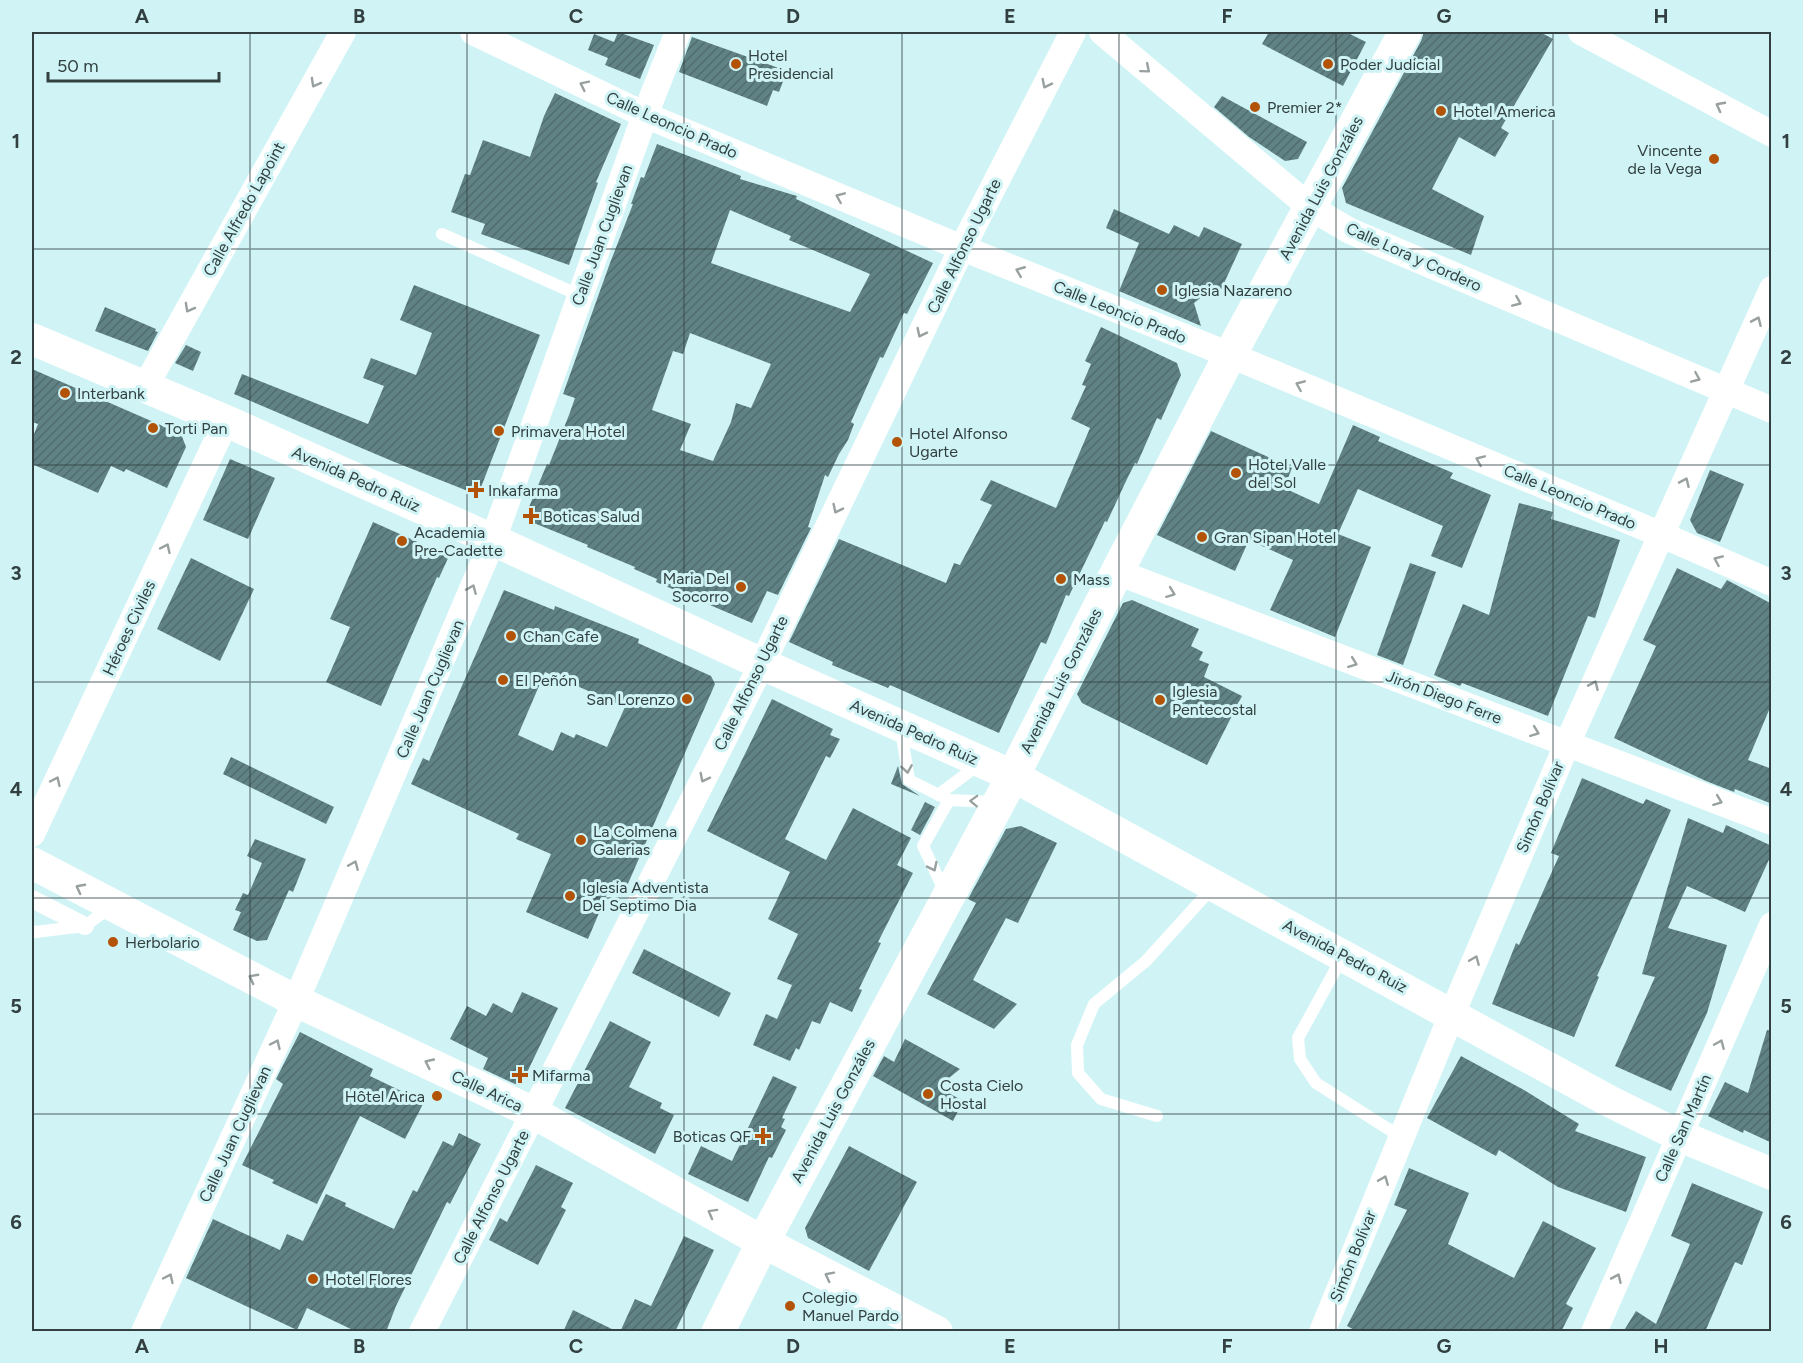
<svg xmlns="http://www.w3.org/2000/svg" width="1803" height="1363" font-family="Figtree,sans-serif">
  <style>
    .building { fill: url(#building-hatch); fill-rule: evenodd }
    .lines { fill: none; stroke-linecap: round; stroke-linejoin: round }
    .service { stroke: #fff; stroke-width: 12 }
    .pedestrian { stroke: #fff; stroke-width: 18 }
    .minor { stroke: #fff; stroke-width: 26 }
    .tertiary { stroke: #fff; stroke-width: 32 }
    .secondary { stroke: #fff; stroke-width: 33 }
    .oneway { stroke: #98a0a0 }
    .grid { fill: none; stroke: #324041; stroke-width: 1.5; stroke-opacity: 0.55 }
    .poi-dot { fill: #b25307; stroke: #d0f4f5; stroke-width: 2 }
    .labels { text-anchor: middle; dominant-baseline: central; stroke-width: 6; stroke-linejoin: round; paint-order: stroke }
    .poi-label { font-size: 16px; fill: #324041; stroke: #d0f4f5; text-anchor: start }
    .street-label { font-size: 16px; fill: #324041; stroke: #d0f4f5 }
    .neatline { fill: none; stroke: #324041; stroke-width: 2 }
    .grid-label { font-size: 20px; text-anchor: middle; font-weight: bold; fill: #324041 }
  </style>
  <defs>
    <pattern id="building-hatch" width="6" height="6" patternUnits="userSpaceOnUse" patternTransform="scale(1.5)"><rect width="6" height="6" fill="#618284"/><path d="M-1 1l2-2M0 6l6-6M5 7l2-2" fill="none" stroke="#516c6e"/></pattern>
  </defs>
  <rect width="100%" height="100%" fill="#d0f4f5"/>
  <g class="building">
    <path d="M 618,32 L 654,45 L 640,79 L 605,65 L 608,58 L 588,50 L 594,34 L 614,42 Z"/>
    <path d="M 1269,32 L 1346,32 L 1366,42 L 1343,86 L 1262,44 Z"/>
    <path d="M 1424,32 L 1540,32 L 1553,39 L 1501,128 L 1509,133 L 1495,157 L 1459,137 L 1432,189 L 1484,216 L 1471,255 L 1346,203 L 1342,188 L 1421,41 Z"/>
    <path d="M 692,37 L 787,71 L 779,92 L 773,90 L 767,106 L 679,72 Z"/>
    <path d="M 555,93 L 621,124 L 596,182 L 598,183 L 569,265 L 481,234 L 485,224 L 451,212 L 465,174 L 470,175 L 483,140 L 530,157 L 544,116 Z"/>
    <path d="M 1222,96 L 1307,142 L 1298,159 L 1285,161 L 1249,137 L 1214,107 Z"/>
    <path d="M 657,144 L 741,176 L 740,179 L 797,196 L 796,199 L 933,263 L 907,314 L 904,313 L 883,358 L 880,357 L 851,422 L 854,424 L 848,440 L 839,454 L 828,477 L 825,475 L 808,527 L 811,528 L 778,595 L 767,591 L 752,623 L 656,582 L 657,579 L 634,569 L 635,567 L 587,547 L 588,545 L 524,519 L 547,464 L 549,465 L 569,415 L 575,398 L 563,394 L 610,263 L 633,204 L 631,204 L 641,177 L 644,178 ZM 730,210 L 791,236 L 789,240 L 870,274 L 850,312 L 711,263 ZM 690,333 L 771,364 L 751,408 L 736,403 L 731,422 L 713,461 L 680,450 L 691,424 L 652,410 L 673,351 L 683,354 Z"/>
    <path d="M 1114,209 L 1169,234 L 1174,225 L 1199,237 L 1204,227 L 1242,244 L 1220,292 L 1212,289 L 1194,303 L 1201,326 L 1119,291 L 1139,243 L 1106,228 Z"/>
    <path d="M 414,285 L 540,335 L 478,495 L 392,461 L 234,394 L 242,374 L 368,424 L 384,386 L 363,378 L 371,358 L 416,375 L 432,333 L 400,320 Z"/>
    <path d="M 105,307 L 156,329 L 155,331 L 158,332 L 148,351 L 95,331 Z"/>
    <path d="M 1101,327 L 1177,363 L 1181,375 L 1161,420 L 1157,418 L 1137,464 L 1135,463 L 1127,479 L 1107,522 L 1105,521 L 1069,596 L 1066,595 L 1046,644 L 1041,642 L 999,733 L 890,685 L 888,688 L 832,665 L 833,662 L 789,642 L 839,539 L 946,583 L 954,563 L 960,565 L 992,505 L 980,500 L 991,480 L 1056,508 L 1090,428 L 1071,419 L 1086,386 L 1082,385 L 1091,364 L 1085,361 Z"/>
    <path d="M 186,345 L 201,352 L 193,371 L 175,363 Z"/>
    <path d="M 32,369 L 181,434 L 186,447 L 167,488 L 126,469 L 124,472 L 111,466 L 98,493 L 32,464 L 32,439 L 38,424 L 32,422 Z"/>
    <path d="M 1353,425 L 1380,437 L 1378,441 L 1453,473 L 1450,478 L 1491,495 L 1462,568 L 1431,556 L 1443,526 L 1358,489 L 1338,534 L 1371,547 L 1335,637 L 1270,610 L 1293,560 L 1249,540 L 1235,571 L 1157,535 L 1211,431 L 1292,468 L 1284,488 L 1319,504 Z"/>
    <path d="M 230,459 L 275,478 L 248,539 L 203,520 Z"/>
    <path d="M 1710,470 L 1744,484 L 1720,542 L 1697,533 L 1690,520 Z"/>
    <path d="M 1519,503 L 1553,512 L 1551,519 L 1620,540 L 1595,618 L 1588,616 L 1548,716 L 1462,683 L 1460,686 L 1434,675 L 1463,604 L 1489,615 Z"/>
    <path d="M 373,522 L 449,556 L 439,578 L 437,577 L 381,706 L 326,682 L 350,627 L 330,619 Z"/>
    <path d="M 191,558 L 254,589 L 220,661 L 157,629 Z"/>
    <path d="M 1410,563 L 1436,572 L 1403,665 L 1377,655 Z"/>
    <path d="M 1677,568 L 1721,589 L 1727,580 L 1772,604 L 1772,703 L 1748,760 L 1772,769 L 1772,804 L 1735,789 L 1734,792 L 1706,781 L 1614,738 L 1656,646 L 1643,640 Z"/>
    <path d="M 504,590 L 554,610 L 555,606 L 639,639 L 638,643 L 711,676 L 715,684 L 627,886 L 613,880 L 588,939 L 526,912 L 551,854 L 516,839 L 519,834 L 411,784 L 423,758 L 429,761 ZM 545,672 L 625,707 L 607,747 L 576,734 L 574,738 L 561,732 L 553,751 L 518,735 Z"/>
    <path d="M 1132,600 L 1199,629 L 1191,646 L 1203,652 L 1199,660 L 1209,664 L 1204,677 L 1242,696 L 1207,765 L 1082,703 L 1077,694 L 1123,603 Z"/>
    <path d="M 772,699 L 833,729 L 830,735 L 840,739 L 830,758 L 826,756 L 785,839 L 826,860 L 853,808 L 911,838 L 897,865 L 913,873 L 878,942 L 881,943 L 859,989 L 862,990 L 852,1012 L 830,1002 L 820,1024 L 812,1021 L 799,1050 L 796,1048 L 790,1061 L 753,1045 L 766,1014 L 777,1019 L 792,985 L 777,979 L 798,934 L 768,919 L 790,872 L 707,831 Z"/>
    <path d="M 231,757 L 334,807 L 326,824 L 223,774 Z"/>
    <path d="M 898,766 L 902,784 L 920,796 L 891,784 Z"/>
    <path d="M 1582,778 L 1643,804 L 1646,799 L 1671,810 L 1597,976 L 1599,977 L 1574,1037 L 1492,1004 L 1516,943 L 1519,945 L 1559,856 L 1551,853 Z"/>
    <path d="M 925,802 L 935,807 L 920,835 L 911,830 Z"/>
    <path d="M 1688,818 L 1723,833 L 1726,825 L 1772,846 L 1772,853 L 1745,912 L 1687,886 L 1668,928 L 1727,945 L 1707,1013 L 1671,1091 L 1615,1066 L 1655,977 L 1642,974 Z"/>
    <path d="M 1021,826 L 1057,843 L 1018,923 L 1006,918 L 973,980 L 1017,1004 L 994,1029 L 927,994 L 976,903 L 968,899 L 1006,829 Z"/>
    <path d="M 255,839 L 306,859 L 293,892 L 289,890 L 267,940 L 257,941 L 233,930 L 241,912 L 235,910 L 243,893 L 248,895 L 262,863 L 247,856 Z"/>
    <path d="M 644,949 L 731,993 L 719,1017 L 632,973 Z"/>
    <path d="M 522,992 L 558,1008 L 522,1083 L 515,1084 L 483,1069 L 488,1058 L 450,1039 L 467,1006 L 486,1016 L 493,1003 L 512,1013 Z"/>
    <path d="M 610,1021 L 651,1042 L 629,1087 L 662,1103 L 660,1108 L 674,1115 L 655,1154 L 565,1108 Z"/>
    <path d="M 1767,1030 L 1772,1031 L 1772,1143 L 1744,1130 L 1743,1133 L 1708,1116 L 1725,1082 L 1748,1093 Z"/>
    <path d="M 300,1032 L 373,1069 L 370,1076 L 424,1102 L 405,1139 L 360,1116 L 317,1204 L 272,1183 L 274,1180 L 242,1165 L 283,1084 L 276,1079 Z"/>
    <path d="M 905,1039 L 960,1069 L 938,1087 L 963,1101 L 953,1121 L 873,1076 L 884,1056 L 894,1062 Z"/>
    <path d="M 1461,1056 L 1524,1090 L 1579,1124 L 1575,1131 L 1646,1157 L 1626,1212 L 1558,1187 L 1499,1150 L 1496,1156 L 1427,1118 Z"/>
    <path d="M 773,1076 L 797,1087 L 782,1118 L 785,1119 L 781,1127 L 786,1130 L 772,1158 L 769,1157 L 748,1202 L 688,1174 L 701,1146 L 732,1161 Z"/>
    <path d="M 459,1133 L 481,1144 L 450,1204 L 447,1202 L 396,1306 L 386,1332 L 357,1332 L 307,1308 L 297,1330 L 186,1278 L 213,1219 L 280,1250 L 287,1234 L 303,1241 L 326,1194 L 346,1203 L 345,1206 L 394,1229 L 413,1190 L 417,1192 L 443,1141 L 453,1146 Z"/>
    <path d="M 849,1146 L 917,1182 L 869,1271 L 808,1238 L 805,1228 Z"/>
    <path d="M 536,1165 L 573,1183 L 561,1207 L 566,1210 L 538,1265 L 489,1240 L 500,1218 L 507,1222 Z"/>
    <path d="M 1409,1168 L 1469,1193 L 1448,1244 L 1514,1278 L 1543,1221 L 1596,1248 L 1566,1304 L 1573,1308 L 1561,1332 L 1358,1332 L 1347,1326 L 1407,1210 L 1394,1205 Z"/>
    <path d="M 1692,1183 L 1763,1212 L 1742,1265 L 1735,1262 L 1705,1332 L 1623,1332 L 1636,1311 L 1656,1324 L 1690,1244 L 1671,1236 Z"/>
    <path d="M 684,1236 L 714,1250 L 675,1332 L 620,1332 L 635,1299 L 651,1306 Z"/>
    <path d="M 573,1310 L 618,1332 L 563,1332 Z"/>
  </g>
  <g class="lines">
    <g class="service">
      <path d="M 442,234 L 581,296"/>
      <path d="M 901,730 L 909,780 L 949,800 L 995,802"/>
      <path d="M 938,795 L 981,763"/>
      <path d="M 945,892 L 923,846 L 949,800"/>
      <path d="M 32,931 L 35,932 L 85,926 L 112,906"/>
      <path d="M 1343,956 L 1298,1038 L 1300,1059 L 1316,1083 L 1401,1137"/>
      <path d="M 1157,1116 L 1101,1099 L 1078,1073 L 1077,1045 L 1094,1004 L 1146,961 L 1214,886"/>
    </g>
    <path class="pedestrian" d="M 32,899 L 85,926"/>
    <g class="minor">
      <path d="M 473,32 L 645,115 L 962,248 L 1230,355 L 1662,535 L 1772,583"/>
      <path d="M 1102,32 L 1311,208 L 1350,231 L 1772,410"/>
      <path d="M 1581,32 L 1772,134"/>
      <path d="M 145,387 L 343,32"/>
      <path d="M 1117,572 L 1772,822"/>
      <path d="M 32,834 L 226,421"/>
      <path d="M 144,1332 L 296,1001 L 493,540 L 645,115 L 678,32"/>
      <path d="M 422,1332 L 762,664 L 962,248 L 1073,32"/>
      <path d="M 1322,1332 L 1452,1014 L 1567,744 L 1772,289"/>
      <path d="M 1594,1332 L 1772,925"/>
    </g>
    <g class="tertiary">
      <path d="M 32,339 L 226,421 L 493,540 L 762,664 L 1013,776 L 1609,1101 L 1680,1136 L 1772,1174"/>
      <path d="M 32,863 L 296,1001 L 534,1113 L 763,1242 L 937,1332"/>
    </g>
    <path class="secondary" d="M 718,1332 L 763,1242 L 1013,776 L 1117,572 L 1230,355 L 1405,32"/>
  </g>
  <defs><path id="oneway-chevron" d="M-2-3.5L2.5 0L-2 3.5" fill="none" stroke-width="1.6" stroke-linecap="round" stroke-linejoin="round" transform="scale(1.5)"/></defs>
  <g class="oneway">
    <use href="#oneway-chevron" transform="translate(1146 69) rotate(40)"/>
    <use href="#oneway-chevron" transform="translate(315 83) rotate(119)"/>
    <use href="#oneway-chevron" transform="translate(1046 84) rotate(117)"/>
    <use href="#oneway-chevron" transform="translate(584 85) rotate(-154)"/>
    <use href="#oneway-chevron" transform="translate(1720 106) rotate(-152)"/>
    <use href="#oneway-chevron" transform="translate(840 197) rotate(-157)"/>
    <use href="#oneway-chevron" transform="translate(1020 271) rotate(-158)"/>
    <use href="#oneway-chevron" transform="translate(1517 302) rotate(23)"/>
    <use href="#oneway-chevron" transform="translate(189 308) rotate(119)"/>
    <use href="#oneway-chevron" transform="translate(1757 321) rotate(-66)"/>
    <use href="#oneway-chevron" transform="translate(921 333) rotate(116)"/>
    <use href="#oneway-chevron" transform="translate(1696 378) rotate(23)"/>
    <use href="#oneway-chevron" transform="translate(1300 385) rotate(-157)"/>
    <use href="#oneway-chevron" transform="translate(1480 460) rotate(-157)"/>
    <use href="#oneway-chevron" transform="translate(1685 482) rotate(-66)"/>
    <use href="#oneway-chevron" transform="translate(837 509) rotate(116)"/>
    <use href="#oneway-chevron" transform="translate(166 548) rotate(-65)"/>
    <use href="#oneway-chevron" transform="translate(1718 560) rotate(-156)"/>
    <use href="#oneway-chevron" transform="translate(472 589) rotate(-67)"/>
    <use href="#oneway-chevron" transform="translate(1171 593) rotate(21)"/>
    <use href="#oneway-chevron" transform="translate(1353 663) rotate(21)"/>
    <use href="#oneway-chevron" transform="translate(1594 685) rotate(-66)"/>
    <use href="#oneway-chevron" transform="translate(1535 732) rotate(21)"/>
    <use href="#oneway-chevron" transform="translate(907 769) rotate(81)"/>
    <use href="#oneway-chevron" transform="translate(704 778) rotate(117)"/>
    <use href="#oneway-chevron" transform="translate(56 781) rotate(-65)"/>
    <use href="#oneway-chevron" transform="translate(974 801) rotate(-178)"/>
    <use href="#oneway-chevron" transform="translate(1718 801) rotate(21)"/>
    <use href="#oneway-chevron" transform="translate(354 865) rotate(-67)"/>
    <use href="#oneway-chevron" transform="translate(933 867) rotate(64)"/>
    <use href="#oneway-chevron" transform="translate(80 888) rotate(-152)"/>
    <use href="#oneway-chevron" transform="translate(1475 960) rotate(-67)"/>
    <use href="#oneway-chevron" transform="translate(253 978) rotate(-152)"/>
    <use href="#oneway-chevron" transform="translate(276 1044) rotate(-65)"/>
    <use href="#oneway-chevron" transform="translate(1720 1044) rotate(-67)"/>
    <use href="#oneway-chevron" transform="translate(429 1063) rotate(-155)"/>
    <use href="#oneway-chevron" transform="translate(1384 1180) rotate(-68)"/>
    <use href="#oneway-chevron" transform="translate(712 1213) rotate(-151)"/>
    <use href="#oneway-chevron" transform="translate(829 1276) rotate(-153)"/>
    <use href="#oneway-chevron" transform="translate(169 1278) rotate(-65)"/>
    <use href="#oneway-chevron" transform="translate(1617 1278) rotate(-66)"/>
  </g>
  <path class="grid" d="M 250,32 L 250,1332M 467,32 L 467,1332M 684,32 L 684,1332M 902,32 L 902,1332M 1119,32 L 1119,1332M 1336,32 L 1336,1332M 1553,32 L 1553,1332M 32,249 L 1772,249M 32,465 L 1772,465M 32,682 L 1772,682M 32,898 L 1772,898M 32,1114 L 1772,1114"/>
  <g class="poi-dot">
    <circle cx="736" cy="64" r="6"/>
    <circle cx="1328" cy="64" r="6"/>
    <circle cx="1255" cy="107" r="6"/>
    <circle cx="1441" cy="111" r="6"/>
    <circle cx="1714" cy="159" r="6"/>
    <circle cx="1162" cy="290" r="6"/>
    <circle cx="65" cy="393" r="6"/>
    <circle cx="153" cy="428" r="6"/>
    <circle cx="499" cy="431" r="6"/>
    <circle cx="897" cy="442" r="6"/>
    <circle cx="1236" cy="473" r="6"/>
    <path d="M473 481h6v6h6v6h-6v6h-6v-6h-6v-6h6z"/>
    <path d="M528 507h6v6h6v6h-6v6h-6v-6h-6v-6h6z"/>
    <circle cx="1202" cy="537" r="6"/>
    <circle cx="402" cy="541" r="6"/>
    <circle cx="1061" cy="579" r="6"/>
    <circle cx="741" cy="587" r="6"/>
    <circle cx="511" cy="636" r="6"/>
    <circle cx="503" cy="680" r="6"/>
    <circle cx="687" cy="699" r="6"/>
    <circle cx="1160" cy="700" r="6"/>
    <circle cx="581" cy="840" r="6"/>
    <circle cx="570" cy="896" r="6"/>
    <circle cx="113" cy="942" r="6"/>
    <path d="M517 1066h6v6h6v6h-6v6h-6v-6h-6v-6h6z"/>
    <circle cx="928" cy="1094" r="6"/>
    <circle cx="437" cy="1096" r="6"/>
    <path d="M760 1127h6v6h6v6h-6v6h-6v-6h-6v-6h6z"/>
    <circle cx="313" cy="1279" r="6"/>
    <circle cx="790" cy="1306" r="6"/>
  </g>
  <g class="labels">
    <g class="poi-label">
      <text x="748" y="55">Hotel<tspan x="748" dy="18">Presidencial</tspan></text>
      <text x="1340" y="64">Poder Judicial</text>
      <text x="1267" y="107">Premier 2*</text>
      <text x="1453" y="111">Hotel America</text>
      <text x="1702" y="150" text-anchor="end">Vincente<tspan x="1702" dy="18">de la Vega</tspan></text>
      <text x="1174" y="290">Iglesia Nazareno</text>
      <text x="77" y="393">Interbank</text>
      <text x="165" y="428">Torti Pan</text>
      <text x="511" y="431">Primavera Hotel</text>
      <text x="909" y="433">Hotel Alfonso<tspan x="909" dy="18">Ugarte</tspan></text>
      <text x="1248" y="464">Hotel Valle<tspan x="1248" dy="18">del Sol</tspan></text>
      <text x="488" y="490">Inkafarma</text>
      <text x="543" y="516">Boticas Salud</text>
      <text x="414" y="532">Academia<tspan x="414" dy="18">Pre-Cadette</tspan></text>
      <text x="1214" y="537">Gran Sipan Hotel</text>
      <text x="729" y="578" text-anchor="end">Maria Del<tspan x="729" dy="18">Socorro</tspan></text>
      <text x="1073" y="579">Mass</text>
      <text x="523" y="636">Chan Cafe</text>
      <text x="515" y="680">El Peñón</text>
      <text x="1172" y="691">Iglesia<tspan x="1172" dy="18">Pentecostal</tspan></text>
      <text x="675" y="699" text-anchor="end">San Lorenzo</text>
      <text x="593" y="831">La Colmena<tspan x="593" dy="18">Galerias</tspan></text>
      <text x="582" y="887">Iglesia Adventista<tspan x="582" dy="18">Del Septimo Dia</tspan></text>
      <text x="125" y="942">Herbolario</text>
      <text x="532" y="1075">Mifarma</text>
      <text x="940" y="1085">Costa Cielo<tspan x="940" dy="18">Hostal</tspan></text>
      <text x="425" y="1096" text-anchor="end">Hôtel Arica</text>
      <text x="751" y="1136" text-anchor="end">Boticas QF</text>
      <text x="325" y="1279">Hotel Flores</text>
      <text x="802" y="1297">Colegio<tspan x="802" dy="18">Manuel Pardo</tspan></text>
    </g>
    <g class="street-label">
      <text transform="translate(672 125) rotate(24)">Calle Leoncio Prado</text>
      <text transform="translate(1321 188) rotate(-62)">Avenida Luis Gonzáles</text>
      <text transform="translate(244 209) rotate(-61)">Calle Alfredo Lapoint</text>
      <text transform="translate(602 235) rotate(-70)">Calle Juan Cuglievan</text>
      <text transform="translate(964 246) rotate(-64)">Calle Alfonso Ugarte</text>
      <text transform="translate(1414 257) rotate(24)">Calle Lora y Cordero</text>
      <text transform="translate(1120 312) rotate(22)">Calle Leoncio Prado</text>
      <text transform="translate(356 479) rotate(24)">Avenida Pedro Ruiz</text>
      <text transform="translate(1570 497) rotate(23)">Calle Leoncio Prado</text>
      <text transform="translate(129 628) rotate(-65)">Héroes Civiles</text>
      <text transform="translate(1061 681) rotate(-63)">Avenida Luis Gonzáles</text>
      <text transform="translate(751 683) rotate(-64)">Calle Alfonso Ugarte</text>
      <text transform="translate(430 689) rotate(-67)">Calle Juan Cuglievan</text>
      <text transform="translate(1444 697) rotate(21)">Jirón Diego Ferre</text>
      <text transform="translate(914 732) rotate(24)">Avenida Pedro Ruiz</text>
      <text transform="translate(1540 807) rotate(-67)">Simón Bolívar</text>
      <text transform="translate(1345 956) rotate(28)">Avenida Pedro Ruiz</text>
      <text transform="translate(487 1091) rotate(25)">Calle Arica</text>
      <text transform="translate(833 1111) rotate(-62)">Avenida Luis Gonzáles</text>
      <text transform="translate(1683 1128) rotate(-66)">Calle San Martín</text>
      <text transform="translate(235 1134) rotate(-65)">Calle Juan Cuglievan</text>
      <text transform="translate(491 1197) rotate(-63)">Calle Alfonso Ugarte</text>
      <text transform="translate(1353 1256) rotate(-68)">Simón Bolívar</text>
    </g>
  </g>
  <rect width="1803" height="1363" fill="none" stroke="#d0f4f5" stroke-width="66"/>
  <path d="M48 72v9h171v-9" fill="none" stroke="#324041" stroke-width="3"/>
  <text x="57" y="72" font-size="18" fill="#324041" stroke="#d0f4f5" stroke-width="4.5" paint-order="stroke">50 m</text>
  <rect x="33" y="33" width="1737" height="1297" class="neatline"/>
  <g class="grid-label">
    <text x="142" y="23">A</text>
    <text x="359" y="23">B</text>
    <text x="576" y="23">C</text>
    <text x="793" y="23">D</text>
    <text x="1010" y="23">E</text>
    <text x="1227" y="23">F</text>
    <text x="1444" y="23">G</text>
    <text x="1661" y="23">H</text>
    <text x="16" y="148">1</text>
    <text x="1786" y="148">1</text>
    <text x="16" y="364">2</text>
    <text x="1786" y="364">2</text>
    <text x="16" y="580">3</text>
    <text x="1786" y="580">3</text>
    <text x="16" y="796">4</text>
    <text x="1786" y="796">4</text>
    <text x="16" y="1013">5</text>
    <text x="1786" y="1013">5</text>
    <text x="16" y="1229">6</text>
    <text x="1786" y="1229">6</text>
    <text x="142" y="1353">A</text>
    <text x="359" y="1353">B</text>
    <text x="576" y="1353">C</text>
    <text x="793" y="1353">D</text>
    <text x="1010" y="1353">E</text>
    <text x="1227" y="1353">F</text>
    <text x="1444" y="1353">G</text>
    <text x="1661" y="1353">H</text>
  </g>
</svg>
